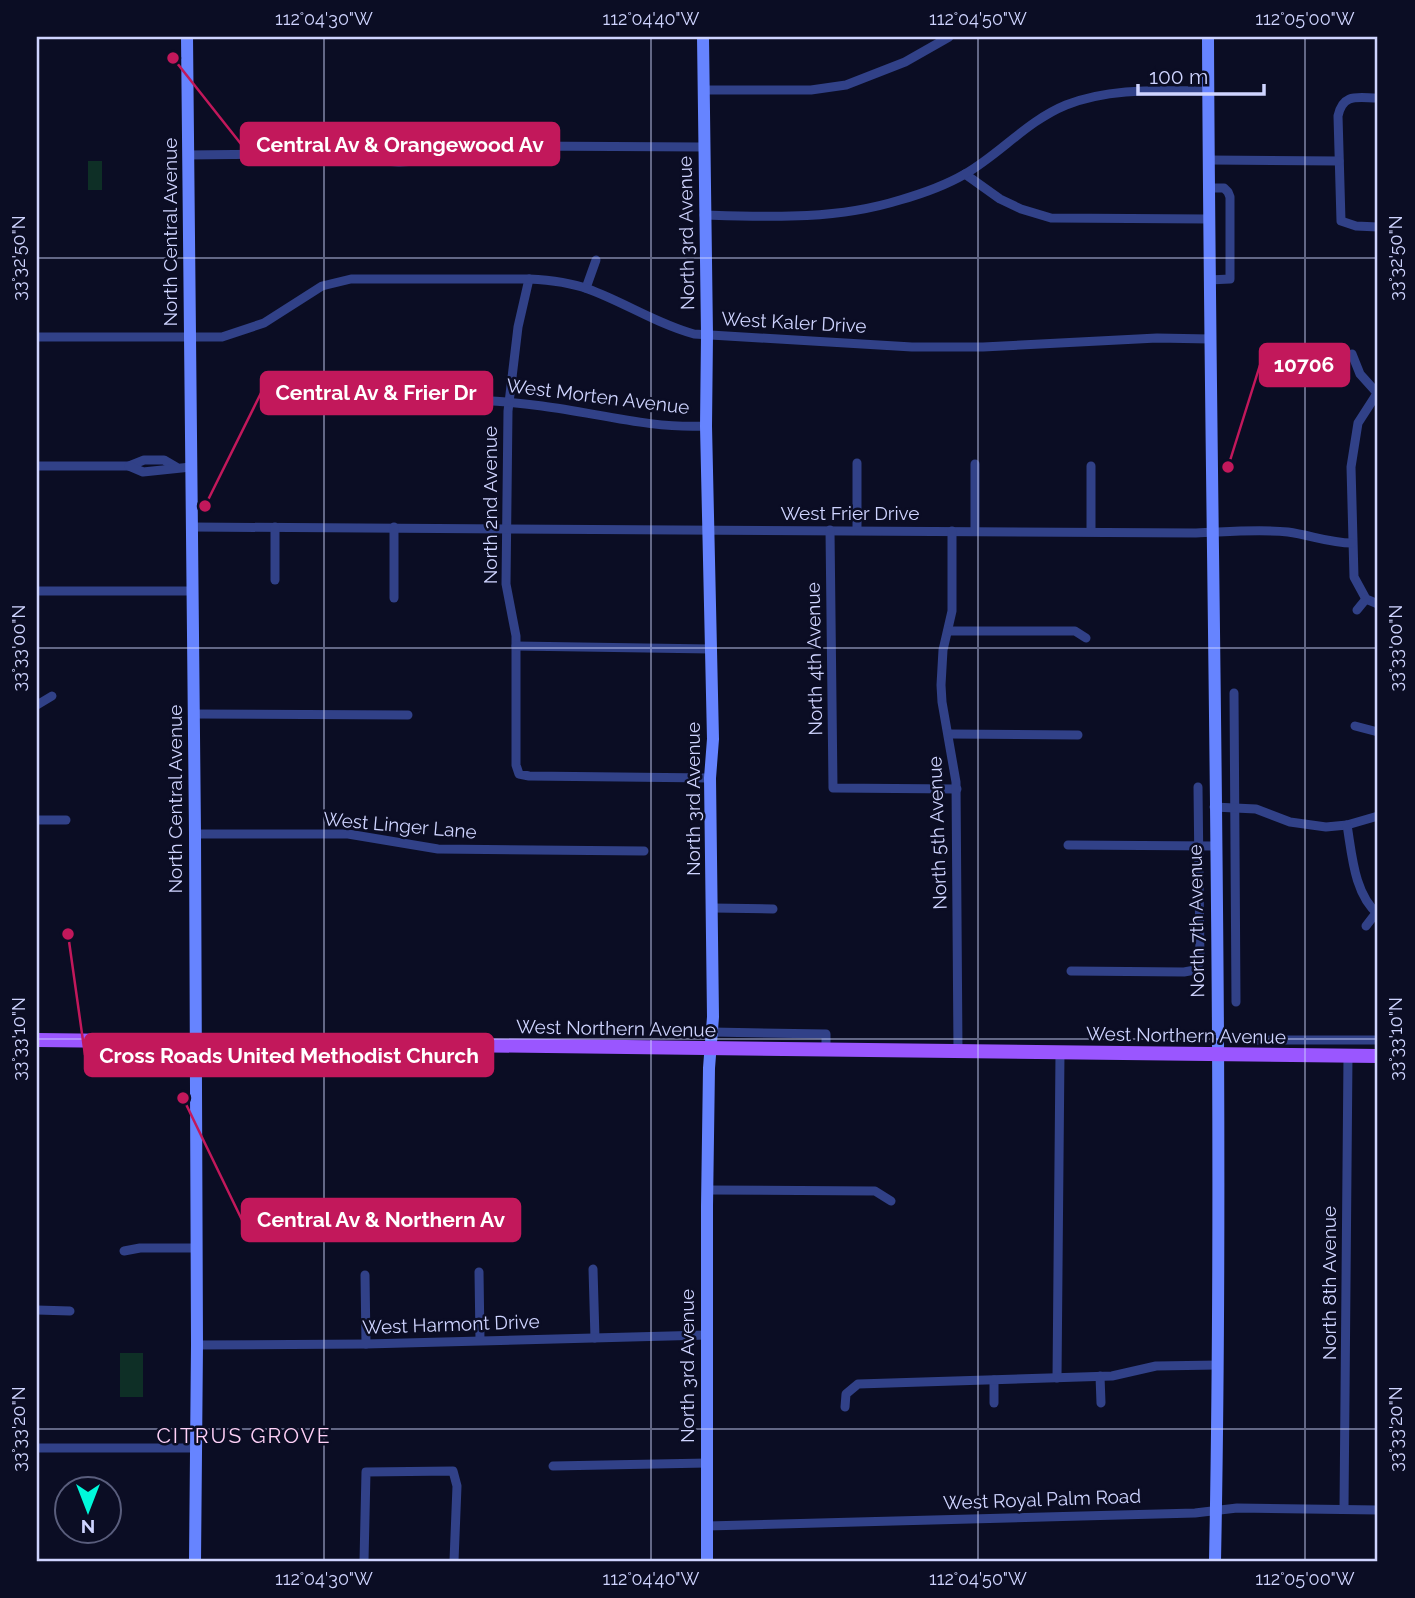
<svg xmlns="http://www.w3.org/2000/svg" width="1415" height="1598" font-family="Raleway,sans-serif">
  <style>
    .green { fill: #0e2f26 }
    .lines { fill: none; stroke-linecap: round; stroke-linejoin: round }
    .street { stroke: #314188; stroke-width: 9 }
    .secondary { stroke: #6684ff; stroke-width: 12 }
    .primary { stroke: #9a56ff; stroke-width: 14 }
    .ticks { fill: none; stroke: #cfd4ff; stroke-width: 2; stroke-opacity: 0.45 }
    .labels { text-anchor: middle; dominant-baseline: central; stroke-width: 5; stroke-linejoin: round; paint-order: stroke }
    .street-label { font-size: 19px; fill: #cfd4ff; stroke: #0b0d24 }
    .neighbourhood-label { font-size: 21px; letter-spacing: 2px; fill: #ffd1f8; stroke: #0b0d24 }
    .leader { fill: none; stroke: #c2185b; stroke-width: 2.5 }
    .callout-dot { fill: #c2185b; stroke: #0b0d24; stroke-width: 2.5 }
    .callout { fill: #c2185b; stroke: #c2185b; stroke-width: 2.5 }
    .callout-label { font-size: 21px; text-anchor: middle; font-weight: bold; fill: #fff }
    .neatline { fill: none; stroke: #cfd4ff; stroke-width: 2.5 }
    .ticks-label { font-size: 18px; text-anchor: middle; fill: #cfd4ff }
  </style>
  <rect width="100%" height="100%" fill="#0b0d24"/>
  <g class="green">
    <rect x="88" y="161" width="14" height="29"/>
    <rect x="120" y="1353" width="23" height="44"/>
  </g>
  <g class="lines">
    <g class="street">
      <path d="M 704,90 L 811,90 L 846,85 L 905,62 L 949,37"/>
      <path d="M 1378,98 C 1359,98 1343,92 1338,116 L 1341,221 L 1356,226 L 1378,227"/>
      <path d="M 188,155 L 273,154 L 399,162 L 439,160 L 479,151 L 523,146 L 703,147"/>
      <path d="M 1209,160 L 1339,161"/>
      <path d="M 965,174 L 1000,199 L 1021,209 L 1051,218 L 1209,219"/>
      <path d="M 1209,188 L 1224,188 L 1228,192 L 1230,197 L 1230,279 L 1209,280"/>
      <path d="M 704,215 C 770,217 836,220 900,200 C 921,194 946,185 965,174 C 1000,154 1027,121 1066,105 C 1112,87 1161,91 1209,91"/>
      <path d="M 529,279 L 518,327 L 508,411 L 506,584 L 516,636 L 516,765 L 519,774 L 529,776 L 710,778"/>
      <path d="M 586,288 L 596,260"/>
      <path d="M 37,337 L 222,337 L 264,323 L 322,286 L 351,279 L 529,279 C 549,280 569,282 588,289 C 624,302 657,324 694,334 L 912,347 L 983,347 L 1157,338 L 1210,339"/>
      <path d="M 1352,354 L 1360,374 L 1378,394"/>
      <path d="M 1378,392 L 1358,423 L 1351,467 L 1354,577 L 1366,599 L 1378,604"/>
      <path d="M 361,405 C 422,399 481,397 542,406 C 597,413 651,429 706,426"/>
      <path d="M 857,463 L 857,530"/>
      <path d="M 37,466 L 129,466 L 144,460 L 164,460 L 176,467"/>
      <path d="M 129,466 L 143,472 L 191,467"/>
      <path d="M 1091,466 L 1091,531"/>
      <path d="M 192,527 L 1196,533 C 1226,532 1258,529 1288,532 C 1310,535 1330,543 1352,543"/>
      <path d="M 830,530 L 833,788 L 957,789"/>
      <path d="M 952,531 L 952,611 L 943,650 L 941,685 L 942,702 L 956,782 L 958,1052"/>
      <path d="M 975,531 L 975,464"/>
      <path d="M 275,580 L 275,527"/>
      <path d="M 37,591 L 193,591"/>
      <path d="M 394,598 L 394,527"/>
      <path d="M 1357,610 L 1366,599"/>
      <path d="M 948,631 L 1075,631 L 1086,638"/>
      <path d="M 516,646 L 711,649"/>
      <path d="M 1234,693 L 1236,1002"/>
      <path d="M 37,705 L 52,696"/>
      <path d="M 193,714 L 408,715"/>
      <path d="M 1355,726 L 1378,732"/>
      <path d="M 949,734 L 1078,735"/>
      <path d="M 1214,807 L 1256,809 L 1290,822 L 1326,827 L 1347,825 L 1378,816"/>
      <path d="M 37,820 L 66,820"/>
      <path d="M 1347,825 C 1352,854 1354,894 1378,914"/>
      <path d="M 195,834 L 348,834 L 438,849 L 644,851"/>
      <path d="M 1068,845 L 1215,846"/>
      <path d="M 713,908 L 773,909"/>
      <path d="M 1366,926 L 1376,913"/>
      <path d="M 1071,971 L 1184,972 L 1195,970 L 1200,962 L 1198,787"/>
      <path d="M 712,1032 L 826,1034 L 826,1050"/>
      <path d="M 1257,1040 L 1378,1040"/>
      <path d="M 708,1190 L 875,1191 L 891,1201"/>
      <path d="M 124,1251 L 140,1248 L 196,1248"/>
      <path d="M 593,1269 L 595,1338"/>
      <path d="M 479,1272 L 480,1340"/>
      <path d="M 365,1275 L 366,1344"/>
      <path d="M 37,1310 L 70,1311"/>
      <path d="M 197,1345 L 366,1344 L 707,1335"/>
      <path d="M 1100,1376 L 1101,1403"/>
      <path d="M 1057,1378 L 1060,1053"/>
      <path d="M 994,1380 L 994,1403"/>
      <path d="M 845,1407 L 846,1394 L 858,1384 L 1112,1376 L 1156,1366 L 1218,1365"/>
      <path d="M 37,1448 L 196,1448"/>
      <path d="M 553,1466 L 707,1463"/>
      <path d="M 1344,1509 L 1348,1056"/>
      <path d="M 707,1526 L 1195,1513 L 1237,1508 L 1378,1510"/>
      <path d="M 364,1561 L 366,1472 L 453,1471 L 457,1486 L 454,1561"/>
    </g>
    <g class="secondary">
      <path d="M 187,37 L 195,834 L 197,1345 L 195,1561"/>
      <path d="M 703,37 L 707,335 L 706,426 L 713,739 L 710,778 L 713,1017 L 709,1068 L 707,1206 L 707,1561"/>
      <path d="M 1208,37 C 1210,545 1225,1053 1215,1561"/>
    </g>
    <path class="primary" d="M 37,1040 L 1378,1056"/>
  </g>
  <path class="ticks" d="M 324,37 L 324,1561M 651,37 L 651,1561M 978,37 L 978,1561M 1305,37 L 1305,1561M 37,258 L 1378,258M 37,648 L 1378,648M 37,1039 L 1378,1039M 37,1429 L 1378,1429"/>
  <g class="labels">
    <g class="street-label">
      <text transform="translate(170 232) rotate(-90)">North Central Avenue</text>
      <text transform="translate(686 233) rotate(-91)">North 3rd Avenue</text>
      <text transform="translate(794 322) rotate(3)">West Kaler Drive</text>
      <text transform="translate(598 396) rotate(7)">West Morten Avenue</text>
      <text transform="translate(490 505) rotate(-90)">North 2nd Avenue</text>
      <text x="850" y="513">West Frier Drive</text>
      <text transform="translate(814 659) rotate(-91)">North 4th Avenue</text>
      <text transform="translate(175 799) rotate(-90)">North Central Avenue</text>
      <text transform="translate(693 799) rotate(-90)">North 3rd Avenue</text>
      <text transform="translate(400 825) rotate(5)">West Linger Lane</text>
      <text transform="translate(937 833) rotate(-92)">North 5th Avenue</text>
      <text transform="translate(1196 921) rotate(-91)">North 7th Avenue</text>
      <text transform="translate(616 1028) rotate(1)">West Northern Avenue</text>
      <text transform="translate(1186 1035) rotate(1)">West Northern Avenue</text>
      <text transform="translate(1329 1283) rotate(-90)">North 8th Avenue</text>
      <text transform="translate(451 1324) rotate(-2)">West Harmont Drive</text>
      <text transform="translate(687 1366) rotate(-90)">North 3rd Avenue</text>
      <text transform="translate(1042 1499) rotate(-2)">West Royal Palm Road</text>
    </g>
    <g class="neighbourhood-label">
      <text x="244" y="1435">CITRUS GROVE</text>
    </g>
  </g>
  <path class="leader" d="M173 58L241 144M1228 467L1260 365M205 506L261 393M68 934L85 1055M183 1098L242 1220"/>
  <g class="callout-dot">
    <circle cx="173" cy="58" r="7"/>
    <circle cx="1228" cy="467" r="7"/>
    <circle cx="205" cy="506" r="7"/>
    <circle cx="68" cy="934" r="7"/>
    <circle cx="183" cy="1098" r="7"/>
  </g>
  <g class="callout">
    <rect x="241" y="123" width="318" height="42" rx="7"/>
    <rect x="1260" y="344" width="89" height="42" rx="7"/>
    <rect x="261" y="372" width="231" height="42" rx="7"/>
    <rect x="85" y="1034" width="408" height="42" rx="7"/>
    <rect x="242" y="1199" width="278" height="42" rx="7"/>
  </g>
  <g class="callout-label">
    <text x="400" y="152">Central Av &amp; Orangewood Av</text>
    <text x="1304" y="372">10706</text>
    <text x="376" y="400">Central Av &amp; Frier Dr</text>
    <text x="289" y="1063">Cross Roads United Methodist Church</text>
    <text x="381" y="1227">Central Av &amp; Northern Av</text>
  </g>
  <rect width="1415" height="1598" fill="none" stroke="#0b0d24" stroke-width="77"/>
  <g transform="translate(88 1510) rotate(180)"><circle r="33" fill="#0b0d24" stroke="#595d7c" stroke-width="2"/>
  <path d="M0-5L12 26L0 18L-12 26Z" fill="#00fadb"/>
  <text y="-10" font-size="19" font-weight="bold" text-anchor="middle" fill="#cfd4ff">N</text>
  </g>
  <path d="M1138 84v10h126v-10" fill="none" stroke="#cfd4ff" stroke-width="3.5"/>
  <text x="1149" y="84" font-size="21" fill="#cfd4ff" stroke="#0b0d24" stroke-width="5" paint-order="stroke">100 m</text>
  <rect x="38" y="38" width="1338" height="1522" class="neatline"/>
  <g class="ticks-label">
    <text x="324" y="25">112°04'30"W</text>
    <text x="651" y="25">112°04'40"W</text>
    <text x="978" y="25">112°04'50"W</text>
    <text x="1305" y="25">112°05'00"W</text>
    <text transform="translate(1396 258) rotate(-90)" y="6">33°32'50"N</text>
    <text transform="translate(19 258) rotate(-90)" y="6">33°32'50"N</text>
    <text transform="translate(1396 648) rotate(-90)" y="6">33°33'00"N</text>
    <text transform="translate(19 648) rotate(-90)" y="6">33°33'00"N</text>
    <text transform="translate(1396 1039) rotate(-90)" y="6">33°33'10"N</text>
    <text transform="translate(19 1039) rotate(-90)" y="6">33°33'10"N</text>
    <text transform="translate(1396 1429) rotate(-90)" y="6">33°33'20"N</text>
    <text transform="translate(19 1429) rotate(-90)" y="6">33°33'20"N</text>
    <text x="324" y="1585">112°04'30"W</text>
    <text x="651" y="1585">112°04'40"W</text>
    <text x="978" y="1585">112°04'50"W</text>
    <text x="1305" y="1585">112°05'00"W</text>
  </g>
</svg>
